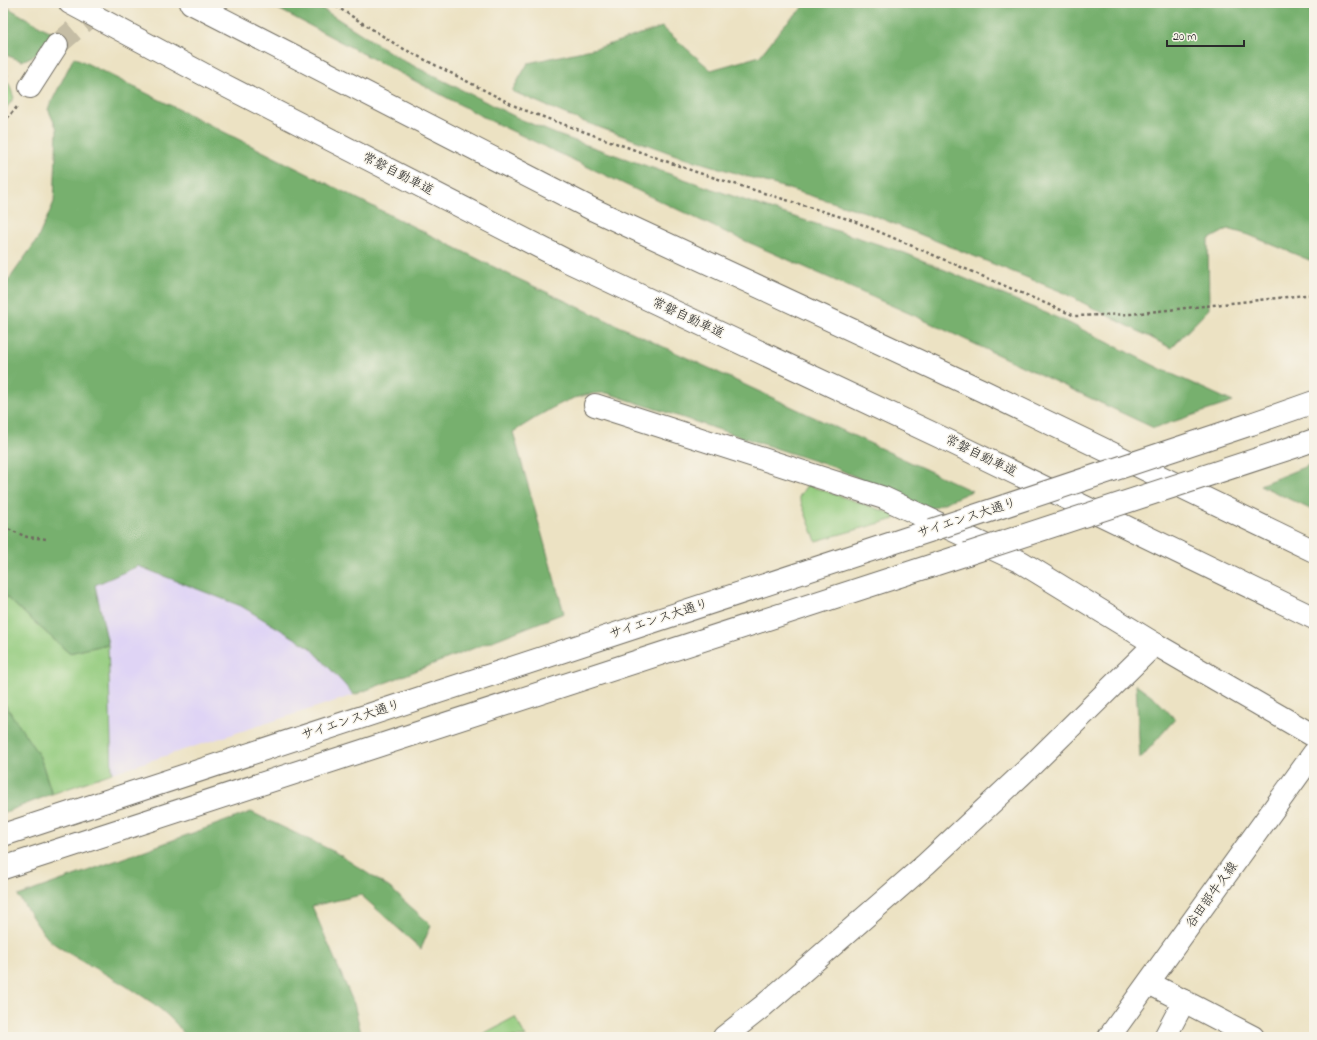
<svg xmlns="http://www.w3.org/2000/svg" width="1317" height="1040" font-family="'Indie Flower','Klee One',sans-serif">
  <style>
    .built { fill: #dfd4f5 }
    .green { fill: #94cc7f; stroke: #607c55 }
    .forest { fill: #77b06e; stroke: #516e4c }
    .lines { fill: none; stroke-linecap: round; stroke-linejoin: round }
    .minor-tunnel { stroke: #c5bda5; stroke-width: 22; stroke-dasharray: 22 11; stroke-linecap: butt }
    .minor-casing { stroke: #6f6b60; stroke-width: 24 }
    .major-casing { stroke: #6f6b60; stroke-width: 24 }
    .highway-casing { stroke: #6f6b60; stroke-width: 24 }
    .path { stroke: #6f6b60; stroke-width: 2.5; stroke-dasharray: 3 3; stroke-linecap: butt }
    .minor { stroke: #fff; stroke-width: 22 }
    .major { stroke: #fff; stroke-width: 22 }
    .highway { stroke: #fff; stroke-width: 22 }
    .major-bridge-casing { stroke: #6f6b60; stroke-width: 24; stroke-linecap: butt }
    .major-bridge { stroke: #fff; stroke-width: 22 }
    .labels { text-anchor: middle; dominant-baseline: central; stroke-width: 3; stroke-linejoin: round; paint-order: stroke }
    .street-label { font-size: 13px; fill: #2b2b2b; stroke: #f7f3e8 }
  </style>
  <rect width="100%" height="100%" fill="#f7f3e8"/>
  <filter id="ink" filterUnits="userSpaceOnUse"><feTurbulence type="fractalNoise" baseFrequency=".025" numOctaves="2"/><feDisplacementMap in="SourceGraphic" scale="8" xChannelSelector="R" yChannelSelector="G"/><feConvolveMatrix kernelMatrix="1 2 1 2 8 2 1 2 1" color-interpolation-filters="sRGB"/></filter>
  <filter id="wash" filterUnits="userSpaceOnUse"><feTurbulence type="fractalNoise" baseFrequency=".012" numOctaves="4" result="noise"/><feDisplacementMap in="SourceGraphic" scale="16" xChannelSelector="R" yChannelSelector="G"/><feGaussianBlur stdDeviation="0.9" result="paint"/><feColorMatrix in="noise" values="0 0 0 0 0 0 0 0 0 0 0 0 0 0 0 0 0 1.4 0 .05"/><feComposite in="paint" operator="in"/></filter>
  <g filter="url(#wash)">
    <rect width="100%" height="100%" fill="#ece2c3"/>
    <path class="built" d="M 138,566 L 241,606 L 311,648 L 354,695 L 112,773 L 108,644 L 95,585 Z"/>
    <g class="green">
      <path d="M 3,81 L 9,84 L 14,98 L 3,112 Z"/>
      <path d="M 807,485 L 893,514 L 895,519 L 816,541 L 799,497 Z"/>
      <path d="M 3,594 L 69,653 L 108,644 L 112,773 L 52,794 L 40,757 L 3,704 Z"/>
      <path d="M 515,1017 L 526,1037 L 477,1037 Z"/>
    </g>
    <g class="forest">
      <path d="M 267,3 L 313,3 L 402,60 L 520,119 L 558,135 L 767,208 L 905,253 L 1067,322 L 1159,368 L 1233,402 L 1154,428 L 913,315 L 723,231 L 491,121 Z"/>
      <path d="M 808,3 L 1314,3 L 1314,262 L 1249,235 L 1228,229 L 1208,240 L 1209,309 L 1171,348 L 1060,291 L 865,212 L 676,155 L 579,120 L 512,91 L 528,63 L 601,47 L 662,27 L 711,70 L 760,56 L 784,25 Z"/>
      <path d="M 3,5 L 56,35 L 37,54 L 22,61 L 3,54 Z"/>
      <path d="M 74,57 L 512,276 L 972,491 L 928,510 L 836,468 L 607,393 C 570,392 543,414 513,432 L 564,613 L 354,695 L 311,648 L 241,606 L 138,566 L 95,585 L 108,644 L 69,653 L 3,594 L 3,288 L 37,240 L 54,202 L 57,129 L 48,109 Z"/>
      <path d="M 1314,463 L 1314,511 L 1260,485 Z"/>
      <path d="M 1136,684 L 1155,698 L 1175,719 L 1140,759 Z"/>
      <path d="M 4,703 L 40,757 L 52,794 L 3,813 Z"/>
      <path d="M 251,812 L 335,852 L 390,888 L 431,925 L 421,949 L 361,895 L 312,906 L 354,1004 L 362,1037 L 186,1037 C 162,997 91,970 53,943 C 43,936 26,907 18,896 Z"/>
    </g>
  </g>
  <g filter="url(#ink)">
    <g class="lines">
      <path class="minor-tunnel" d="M 57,45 L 106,3"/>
      <g class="minor-casing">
        <g id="minor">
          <path d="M 30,87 L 57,45"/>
          <path d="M 595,405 L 884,498 L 1021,562 L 1155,644 L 1314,736"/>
          <path d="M 1149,983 L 1253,1037"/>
          <path d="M 724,1037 L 762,1007 L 926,864 L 1033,764 L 1155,644"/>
          <path d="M 1165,1037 L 1184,1001"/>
        </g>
      </g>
      <g class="major-casing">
        <g id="major">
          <path d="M 1251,424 L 1314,402"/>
          <path d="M 1297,446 L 1314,440"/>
          <path d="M 3,835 L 932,530"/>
          <path d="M 3,868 L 967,554"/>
          <path d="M 1109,1037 L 1314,753"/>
        </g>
      </g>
      <g class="highway-casing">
        <g id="highway">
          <path d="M 70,3 L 220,83 L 567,261 L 955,444 L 1314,618"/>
          <path d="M 191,3 L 592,209 L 981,390 L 1314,551"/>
        </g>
      </g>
      <g class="path">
        <path d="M 331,3 L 400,47 L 521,109 L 696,172 L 854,221 L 1075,316 L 1131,314 L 1314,294"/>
        <path d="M 3,73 L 9,76"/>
        <path d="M 3,123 L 17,107"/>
        <path d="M 3,527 L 27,537 L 47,539"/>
      </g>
      <use href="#minor" class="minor"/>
      <use href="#major" class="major"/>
      <use href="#highway" class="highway"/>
      <g class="major-bridge-casing">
        <g id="major-bridge">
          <path d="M 932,530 L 1251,424"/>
          <path d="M 967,554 L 1297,446"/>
        </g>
      </g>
      <use href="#major-bridge" class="major-bridge"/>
    </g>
  </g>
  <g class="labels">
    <g class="street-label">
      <text transform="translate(398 174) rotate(27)">常磐自動車道</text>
      <text transform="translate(688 318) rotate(25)">常磐自動車道</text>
      <text transform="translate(981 456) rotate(26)">常磐自動車道</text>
      <text transform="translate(967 518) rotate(-18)">サイエンス大通り</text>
      <text transform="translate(659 619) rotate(-18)">サイエンス大通り</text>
      <text transform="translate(351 720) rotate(-18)">サイエンス大通り</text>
      <text transform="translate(1212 895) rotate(-54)">谷田部牛久線</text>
    </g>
  </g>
  <rect width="1317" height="1040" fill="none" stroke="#f7f3e8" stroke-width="16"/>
  <path d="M1167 40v6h77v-6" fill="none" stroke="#2b2b2b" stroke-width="2"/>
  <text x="1173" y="40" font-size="12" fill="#2b2b2b" stroke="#f7f3e8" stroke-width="3" paint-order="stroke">20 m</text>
</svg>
